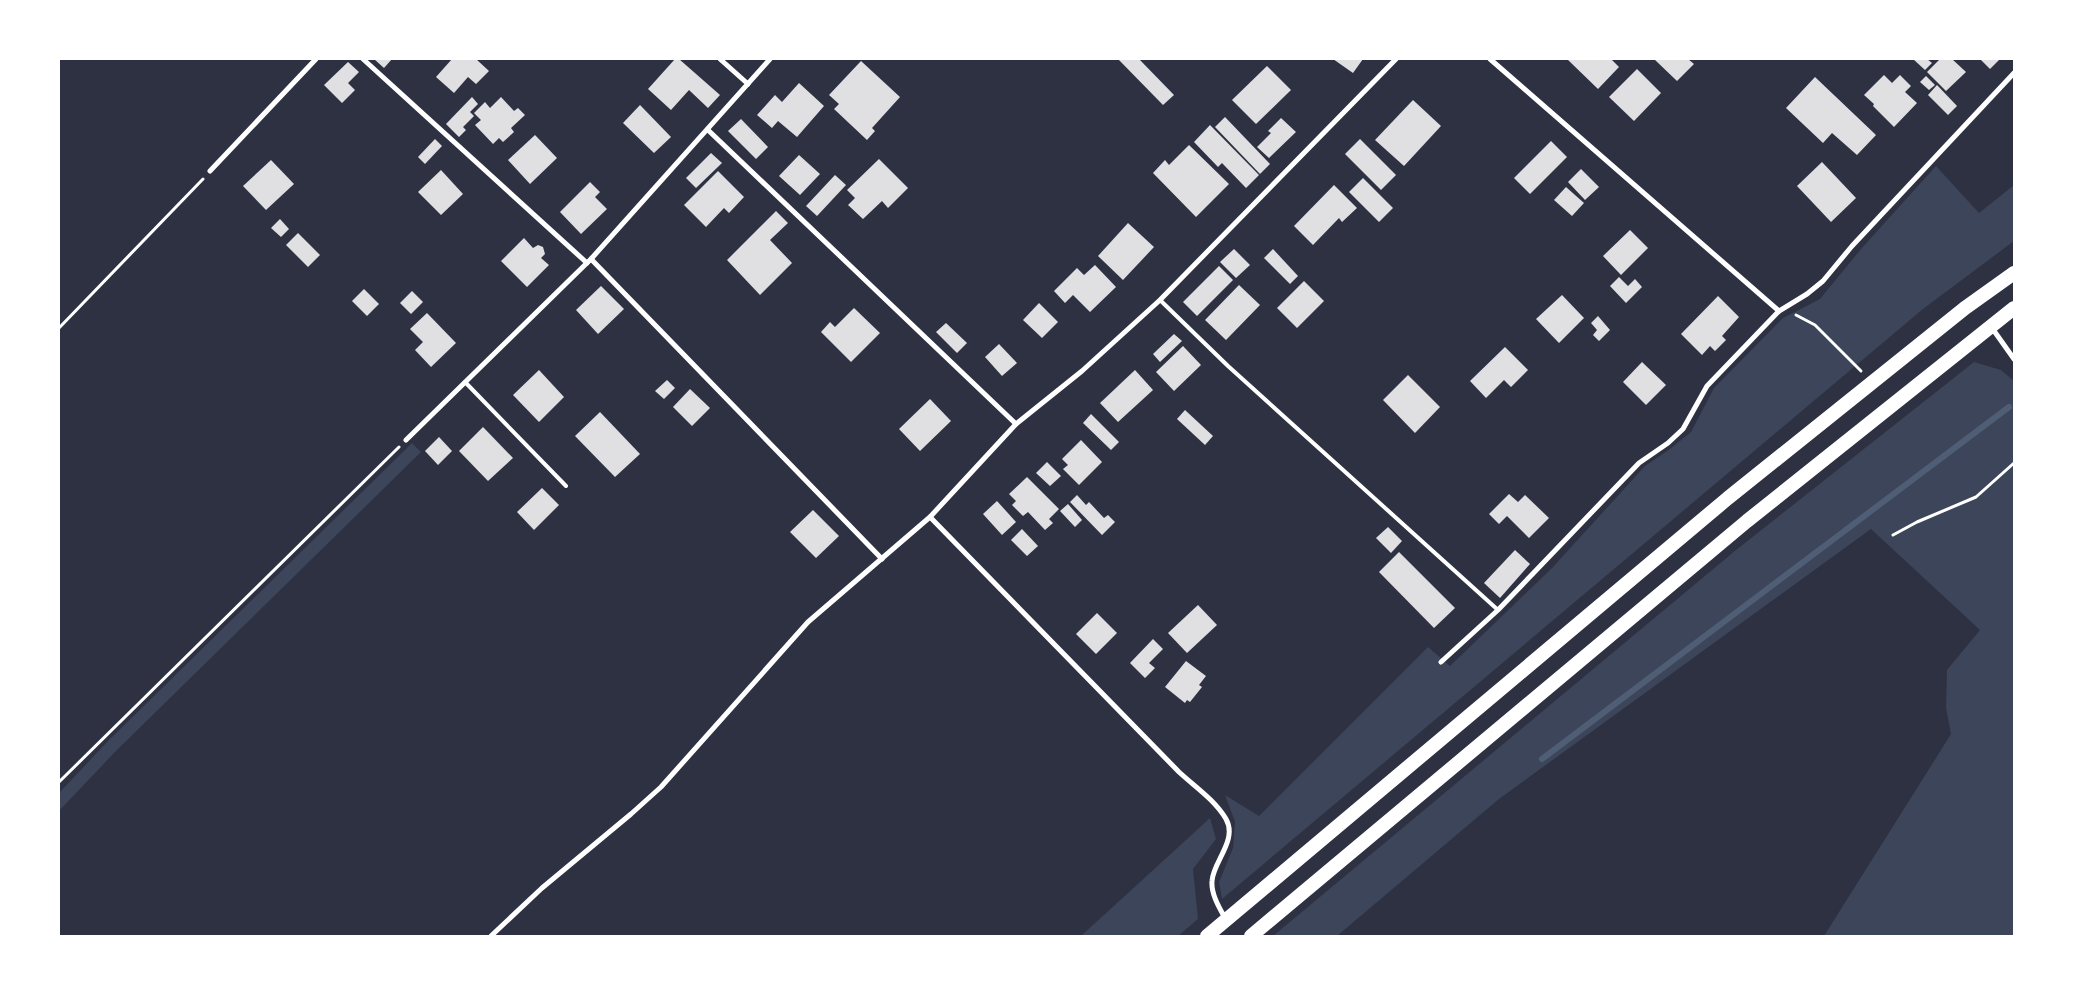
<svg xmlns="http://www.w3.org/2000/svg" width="2073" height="995" font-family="Commissioner,sans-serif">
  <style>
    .green { fill: #3c4559 }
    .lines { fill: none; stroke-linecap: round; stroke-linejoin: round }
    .stream { stroke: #4f5d75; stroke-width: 6 }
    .building { fill: #e0e0e3 }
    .path { stroke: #fff; stroke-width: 3 }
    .service { stroke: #fff; stroke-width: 4 }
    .minor { stroke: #fff; stroke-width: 5 }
    .trunk { stroke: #fff; stroke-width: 14 }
  </style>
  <rect width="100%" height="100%" fill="#2d3142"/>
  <g class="green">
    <path d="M 1936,166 L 1979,213 L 2014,185 L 2014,241 L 1923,309 L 1222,899 L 1219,882 L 1233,848 L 1235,822 L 1225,795 L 1259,816 L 1428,647 L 1450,666 L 1552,568 L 1645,466 L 1670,449 L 1691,432 L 1714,388 L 1783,318 L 1820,299 L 1861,249 Z"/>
    <path d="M 1974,362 L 2001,370 L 2014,381 L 2014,936 L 1824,936 L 1951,734 L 1946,708 L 1947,670 L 1980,630 L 1871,529 L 1499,799 L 1337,936 L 1273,936 L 1736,550 Z"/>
    <path d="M 412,443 L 421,452 L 115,752 L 59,811 L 59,793 L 108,741 Z"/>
    <path d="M 1210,818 L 1216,839 L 1193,869 L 1198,919 L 1178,936 L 1081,936 Z"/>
  </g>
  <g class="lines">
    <path class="stream" d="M 1542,759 L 2009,407"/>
  </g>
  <g class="building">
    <path d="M 374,59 L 392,59 L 384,68 Z"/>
    <path d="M 452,59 L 476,59 L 489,71 L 476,84 L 468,77 L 454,93 L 436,77 Z"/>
    <path d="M 675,59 L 679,59 L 720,95 L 708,108 L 689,90 L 671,110 L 648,89 Z"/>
    <path d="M 1118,59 L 1139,59 L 1174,95 L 1163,105 Z"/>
    <path d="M 1333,59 L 1363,59 L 1353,73 Z"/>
    <path d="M 1567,59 L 1611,59 L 1619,67 L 1598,89 Z"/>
    <path d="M 1654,59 L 1688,59 L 1694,64 L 1677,81 Z"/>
    <path d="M 1913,59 L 1927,59 L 1932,63 L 1925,70 Z"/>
    <path d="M 1940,59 L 1952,59 L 1966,72 L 1946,91 L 1927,72 Z"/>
    <path d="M 1980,59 L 2000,59 L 1990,69 Z"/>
    <path d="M 861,61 L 900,97 L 872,128 L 875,131 L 867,140 L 834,109 L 839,104 L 829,95 Z"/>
    <path d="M 348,62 L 359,72 L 348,83 L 355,90 L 342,103 L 324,85 Z"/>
    <path d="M 1267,66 L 1291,90 L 1256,124 L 1232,100 Z"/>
    <path d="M 1637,69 L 1661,93 L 1634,121 L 1609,97 Z"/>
    <path d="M 1884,75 L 1892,83 L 1900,75 L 1911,86 L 1905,92 L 1917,103 L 1894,127 L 1873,106 L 1874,104 L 1864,95 Z"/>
    <path d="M 1926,76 L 1935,85 L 1929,90 L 1920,82 Z"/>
    <path d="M 1815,77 L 1876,135 L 1857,155 L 1832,133 L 1823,143 L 1786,108 Z"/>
    <path d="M 799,83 L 824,106 L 797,137 L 778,121 L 772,128 L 757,115 L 775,95 L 782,102 Z"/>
    <path d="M 1937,85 L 1957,106 L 1948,115 L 1928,95 Z"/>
    <path d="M 472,97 L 478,104 L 470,112 L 474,116 L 463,127 L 466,130 L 459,137 L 446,124 Z"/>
    <path d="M 501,97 L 514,111 L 518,108 L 525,115 L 511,128 L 514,132 L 503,142 L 499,138 L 493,144 L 475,125 L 481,120 L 474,113 L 485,102 L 490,108 Z"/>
    <path d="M 1413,100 L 1441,126 L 1404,166 L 1375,140 Z"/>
    <path d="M 640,105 L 671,137 L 654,153 L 623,123 Z"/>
    <path d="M 1225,117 L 1270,164 L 1260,174 L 1215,127 Z"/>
    <path d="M 1281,118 L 1296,132 L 1269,158 L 1257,147 L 1271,133 L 1268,131 Z"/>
    <path d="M 741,119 L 768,147 L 756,159 L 728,131 Z"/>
    <path d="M 1210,125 L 1259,175 L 1246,188 L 1222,163 L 1218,167 L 1194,142 Z"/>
    <path d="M 535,135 L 557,158 L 530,184 L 508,160 Z"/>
    <path d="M 435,139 L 442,146 L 425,164 L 418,157 Z"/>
    <path d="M 1360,139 L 1396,175 L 1381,190 L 1345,154 Z"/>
    <path d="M 1551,141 L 1567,157 L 1530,194 L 1514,178 Z"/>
    <path d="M 1189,145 L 1229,184 L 1196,217 L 1153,173 L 1165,160 L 1169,165 Z"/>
    <path d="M 711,153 L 722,163 L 696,188 L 686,178 Z"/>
    <path d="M 799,155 L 820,174 L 800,195 L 779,176 Z"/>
    <path d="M 879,159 L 908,188 L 888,208 L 882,201 L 863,219 L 848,205 L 855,198 L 847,190 Z"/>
    <path d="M 271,160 L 294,184 L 266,210 L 243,186 Z"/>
    <path d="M 1822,162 L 1856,198 L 1831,222 L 1797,186 Z"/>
    <path d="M 1581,169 L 1599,187 L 1585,200 L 1568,182 Z"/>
    <path d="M 441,170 L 463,194 L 441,215 L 418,192 Z"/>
    <path d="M 718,171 L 744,197 L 729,213 L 724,208 L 706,227 L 684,205 Z"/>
    <path d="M 835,175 L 846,185 L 817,216 L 806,206 Z"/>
    <path d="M 1363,178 L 1393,208 L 1379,222 L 1349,192 Z"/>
    <path d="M 590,182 L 600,192 L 595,197 L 607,209 L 581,234 L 560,212 Z"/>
    <path d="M 1334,185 L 1357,208 L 1342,222 L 1339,218 L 1313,245 L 1294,226 Z"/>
    <path d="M 1566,187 L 1584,203 L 1572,216 L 1554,200 Z"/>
    <path d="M 776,211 L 788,223 L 770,240 L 792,263 L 760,295 L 727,260 Z"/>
    <path d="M 280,219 L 289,229 L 281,237 L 271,228 Z"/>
    <path d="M 1128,223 L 1154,247 L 1123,280 L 1098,256 Z"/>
    <path d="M 1630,230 L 1648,248 L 1621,275 L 1603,256 Z"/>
    <path d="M 298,233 L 320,255 L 308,267 L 286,245 Z"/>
    <path d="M 524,238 L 533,248 L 538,245 L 543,247 L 545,254 L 541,258 L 549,265 L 527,287 L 501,261 Z"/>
    <path d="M 1234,249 L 1250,265 L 1236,278 L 1220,262 Z"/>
    <path d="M 1273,249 L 1298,276 L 1290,284 L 1264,258 Z"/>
    <path d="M 1095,265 L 1116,287 L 1090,312 L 1073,295 L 1065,303 L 1054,291 L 1077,268 L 1084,275 Z"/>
    <path d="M 1219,266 L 1233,280 L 1197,316 L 1183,302 Z"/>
    <path d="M 1619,277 L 1628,286 L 1635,279 L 1642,287 L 1626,303 L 1610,286 Z"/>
    <path d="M 1304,281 L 1324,301 L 1297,328 L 1277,308 Z"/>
    <path d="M 1239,285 L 1260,305 L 1226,340 L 1205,320 Z"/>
    <path d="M 601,286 L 624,309 L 598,334 L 576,310 Z"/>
    <path d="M 364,289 L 379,304 L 367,316 L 352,301 Z"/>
    <path d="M 412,291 L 423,302 L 411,314 L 400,303 Z"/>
    <path d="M 1562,295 L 1584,318 L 1559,343 L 1536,319 Z"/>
    <path d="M 1718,296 L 1739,317 L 1722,336 L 1726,340 L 1715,351 L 1710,346 L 1702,355 L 1681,334 Z"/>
    <path d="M 1039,303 L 1058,322 L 1042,338 L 1023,320 Z"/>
    <path d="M 854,308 L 880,333 L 851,362 L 821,332 L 830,322 L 835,327 Z"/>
    <path d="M 427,313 L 456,343 L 431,367 L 415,350 L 423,342 L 410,329 Z"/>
    <path d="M 1598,316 L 1610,330 L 1599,341 L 1593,335 L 1597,330 L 1591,323 Z"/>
    <path d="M 946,323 L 967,343 L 957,353 L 936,332 Z"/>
    <path d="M 1174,334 L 1182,341 L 1160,362 L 1153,354 Z"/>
    <path d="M 999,344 L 1017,363 L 1002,376 L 985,357 Z"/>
    <path d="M 1183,346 L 1201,365 L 1174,391 L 1156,372 Z"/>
    <path d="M 1505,347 L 1528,370 L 1511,387 L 1504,380 L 1486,398 L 1470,381 Z"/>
    <path d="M 1642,362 L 1666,385 L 1646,405 L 1623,382 Z"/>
    <path d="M 539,370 L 564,397 L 539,422 L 513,395 Z"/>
    <path d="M 1135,370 L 1153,390 L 1118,422 L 1100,403 Z"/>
    <path d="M 1408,375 L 1440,407 L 1415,433 L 1383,400 Z"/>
    <path d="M 667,380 L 675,388 L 664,399 L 655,391 Z"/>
    <path d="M 690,389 L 710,408 L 692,426 L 673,407 Z"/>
    <path d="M 930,399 L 951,421 L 920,451 L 899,429 Z"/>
    <path d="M 1185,410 L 1213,436 L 1205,445 L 1177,419 Z"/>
    <path d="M 600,412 L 640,454 L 615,477 L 575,436 Z"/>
    <path d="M 1091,414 L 1119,442 L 1111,450 L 1083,423 Z"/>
    <path d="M 483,427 L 513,458 L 488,481 L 459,451 Z"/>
    <path d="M 439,437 L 452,451 L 438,465 L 425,451 Z"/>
    <path d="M 1081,440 L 1102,462 L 1079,485 L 1063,469 L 1068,465 L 1062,459 Z"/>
    <path d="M 1047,462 L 1061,476 L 1050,486 L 1036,473 Z"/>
    <path d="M 1027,477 L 1059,509 L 1049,519 L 1053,523 L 1045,530 L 1028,512 L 1023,516 L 1012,505 L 1016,501 L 1009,494 Z"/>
    <path d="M 542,488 L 559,505 L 534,530 L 517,512 Z"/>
    <path d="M 1509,494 L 1518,502 L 1525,495 L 1549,518 L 1529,538 L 1507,516 L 1499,524 L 1489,514 Z"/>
    <path d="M 1077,495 L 1086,505 L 1089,502 L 1104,518 L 1108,515 L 1115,522 L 1102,535 L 1070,502 Z"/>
    <path d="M 997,501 L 1016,522 L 1002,535 L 983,514 Z"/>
    <path d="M 1068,504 L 1082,520 L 1075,527 L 1060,511 Z"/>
    <path d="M 813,510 L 839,536 L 816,558 L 790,532 Z"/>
    <path d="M 1388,527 L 1402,541 L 1391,553 L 1376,538 Z"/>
    <path d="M 1022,529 L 1038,546 L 1027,556 L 1011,540 Z"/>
    <path d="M 1515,550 L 1530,564 L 1500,598 L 1484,583 Z"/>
    <path d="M 1399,552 L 1455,608 L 1434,628 L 1379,572 Z"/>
    <path d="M 1198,605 L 1217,625 L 1187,653 L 1168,633 Z"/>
    <path d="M 1097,613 L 1117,633 L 1096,654 L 1076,634 Z"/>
    <path d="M 1153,639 L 1163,649 L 1149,663 L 1155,668 L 1145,678 L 1130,663 Z"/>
    <path d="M 1186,661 L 1206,676 L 1199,685 L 1202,687 L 1190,702 L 1187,700 L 1185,703 L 1165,687 Z"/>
  </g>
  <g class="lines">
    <g class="path">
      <path d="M 1796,315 L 1815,325 L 1861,371"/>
      <path d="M 59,328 L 203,179"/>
      <path d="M 1893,535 L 1917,522 L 1976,497 L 2014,463"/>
      <path d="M 59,782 L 399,447"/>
    </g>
    <g class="service">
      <path d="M 1160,300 L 1228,366 L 1498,610"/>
      <path d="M 465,382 L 566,486"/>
    </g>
    <g class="minor">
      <path d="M 363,59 L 587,263"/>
      <path d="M 720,59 L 748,84"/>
      <path d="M 1490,59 L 1779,311"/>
      <path d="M 708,130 L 1016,424"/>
      <path d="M 210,171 L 316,59"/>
      <path d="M 591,259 L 882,559"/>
      <path d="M 1992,328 L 2014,359"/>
      <path d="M 406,440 L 591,259 L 770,59"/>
      <path d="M 930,517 L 1179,772 C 1194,786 1215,800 1226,819 C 1238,840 1213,862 1212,881 C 1211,894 1219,907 1225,918"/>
      <path d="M 1441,662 L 1498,610 L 1639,463 L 1668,443 L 1683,429 L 1707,386 L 1779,311 L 1807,294 L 1823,281 L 1852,246 L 2014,73"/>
      <path d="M 491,936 L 542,888 L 631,814 L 661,787 L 808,622 L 930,517 L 1016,424 L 1082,371 L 1160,300 L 1396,59"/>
    </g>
    <g class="trunk">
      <path d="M 1207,936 L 1728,498 L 1965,308 L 2014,273"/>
      <path d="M 1251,936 L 1747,521 L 2014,308"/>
    </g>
  </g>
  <rect width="2073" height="995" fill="none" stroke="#ffffff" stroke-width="120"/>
</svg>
